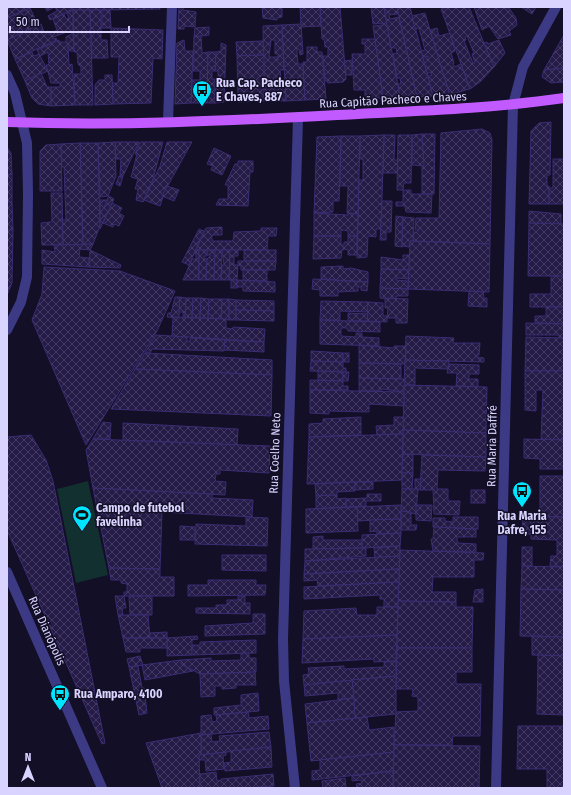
<svg xmlns="http://www.w3.org/2000/svg" width="571" height="795" font-family="'Fira Sans Condensed',sans-serif">
  <style>
    .garden { fill: #12302f }
    .building { fill: url(#building-cross-hatch); stroke: #3b2d73; fill-rule: evenodd }
    .lines { fill: none; stroke-linecap: round; stroke-linejoin: round }
    .minor { stroke: #3d3a85; stroke-width: 10 }
    .major { stroke: #c25bff; stroke-width: 10 }
    .labels { text-anchor: middle; dominant-baseline: central; stroke-width: 3; stroke-linejoin: round; paint-order: stroke }
    .poi-label { font-size: 12px; font-weight: bold; fill: #d9d4ff; stroke: #130f26; text-anchor: start }
    .street-label { font-size: 12px; fill: #d9d4ff; stroke: #130f26 }
  </style>
  <defs>
    <pattern id="building-cross-hatch" width="8" height="8" patternUnits="userSpaceOnUse"><rect width="8" height="8" fill="#241b47"/><path d="M0 0l8 8M0 8l8-8" fill="none" stroke="#433b63"/></pattern>
  </defs>
  <rect width="100%" height="100%" fill="#130f26"/>
  <path class="garden" d="M 88,481 L 108,575 L 76,583 L 57,489 Z"/>
  <g class="building">
    <path d="M 7,7 L 32,7 L 7,18 Z"/>
    <path d="M 45,7 L 71,7 L 73,10 L 50,20 L 48,16 L 57,11 L 55,7 L 47,11 Z"/>
    <rect x="73" y="7" width="31" height="3"/>
    <path d="M 104,7 L 160,7 L 160,9 L 104,10 Z"/>
    <path d="M 179,7 L 183,7 L 183,10 L 196,12 L 195,27 L 184,26 L 184,29 L 178,29 Z"/>
    <path d="M 262,7 L 282,7 L 282,17 L 277,18 L 277,20 L 263,18 Z"/>
    <path d="M 300,7 L 320,7 L 321,26 L 301,27 Z"/>
    <path d="M 320,7 L 340,7 L 346,79 L 343,82 L 328,83 L 325,80 L 323,56 L 328,56 L 328,47 L 325,47 L 324,39 L 322,39 Z"/>
    <path d="M 371,7 L 384,7 L 400,97 L 383,98 L 373,26 L 383,25 L 383,23 L 373,24 Z"/>
    <path d="M 384,7 L 397,7 L 398,14 L 389,15 L 390,19 L 399,17 L 417,97 L 400,97 L 398,84 L 401,84 L 400,78 L 397,78 L 393,54 L 397,53 L 396,48 L 391,48 Z"/>
    <path d="M 397,7 L 410,7 L 433,96 L 417,97 Z"/>
    <path d="M 448,7 L 469,7 L 494,67 L 480,82 L 470,89 L 441,9 ZM 467,36 L 474,53 L 472,54 L 475,63 L 473,63 L 464,41 L 466,40 L 465,37 Z"/>
    <path d="M 474,7 L 509,8 L 516,18 L 517,25 L 509,31 L 511,35 L 498,39 L 489,26 L 482,30 Z"/>
    <path d="M 521,7 L 536,7 L 532,14 Z"/>
    <path d="M 30,8 L 38,25 L 7,40 L 7,18 Z"/>
    <path d="M 73,10 L 90,10 L 93,105 L 75,105 L 74,74 L 81,74 L 81,67 L 78,64 L 77,52 L 74,52 Z"/>
    <path d="M 73,10 L 73,30 L 53,37 L 53,39 L 56,38 L 57,40 L 15,59 L 7,40 L 41,24 L 44,32 L 48,31 L 49,34 L 57,30 L 53,19 L 64,14 L 66,19 L 69,18 L 67,13 Z"/>
    <path d="M 90,10 L 101,10 L 101,40 L 107,40 L 108,58 L 92,58 Z"/>
    <path d="M 102,10 L 110,10 L 111,28 L 102,28 Z"/>
    <path d="M 425,13 L 430,30 L 450,95 L 433,96 L 428,76 L 432,75 L 431,73 L 427,73 L 423,58 L 428,58 L 428,56 L 423,57 L 421,51 L 425,50 L 419,28 L 415,29 L 412,16 Z"/>
    <path d="M 301,24 L 303,54 L 300,55 L 299,49 L 297,49 L 297,53 L 298,64 L 303,64 L 305,100 L 286,101 L 282,25 Z"/>
    <path d="M 282,25 L 284,70 L 280,70 L 281,79 L 274,80 L 274,82 L 285,82 L 286,101 L 264,101 L 263,26 ZM 271,40 L 275,40 L 275,54 L 278,54 L 278,60 L 278,57 L 269,57 Z"/>
    <path d="M 209,27 L 209,35 L 194,37 L 195,28 Z"/>
    <path d="M 111,28 L 163,30 L 162,59 L 153,58 L 151,103 L 113,104 L 112,83 L 118,83 L 119,57 L 111,57 Z"/>
    <path d="M 437,28 L 439,36 L 450,33 L 455,51 L 451,53 L 454,63 L 453,63 L 454,67 L 461,64 L 470,89 L 469,89 L 450,95 L 430,30 Z"/>
    <path d="M 73,33 L 74,51 L 70,51 L 68,46 L 69,65 L 72,64 L 75,105 L 51,106 L 51,87 L 60,87 L 60,83 L 51,83 L 46,65 L 49,65 L 48,52 L 40,56 L 37,50 L 59,40 L 59,42 L 66,42 L 66,37 Z"/>
    <path d="M 564,35 L 564,68 L 544,70 Z"/>
    <path d="M 201,36 L 202,53 L 208,52 L 207,103 L 191,103 L 192,80 L 200,80 L 200,71 L 193,71 L 194,37 Z"/>
    <path d="M 362,39 L 375,39 L 383,98 L 365,98 L 365,90 L 354,90 L 352,54 L 365,54 L 365,44 L 362,44 Z"/>
    <path d="M 184,40 L 185,51 L 193,51 L 191,103 L 175,104 L 177,43 Z"/>
    <path d="M 499,40 L 505,53 L 494,67 L 484,43 L 487,42 L 488,44 Z"/>
    <path d="M 263,41 L 264,55 L 237,56 L 236,42 Z"/>
    <path d="M 221,43 L 226,45 L 224,102 L 215,103 L 215,79 L 218,79 L 218,71 L 215,71 L 216,52 L 221,51 Z"/>
    <path d="M 307,47 L 317,47 L 317,52 L 322,52 L 326,99 L 305,100 L 303,62 L 307,62 Z"/>
    <path d="M 32,52 L 34,56 L 39,54 L 48,71 L 25,81 L 15,59 Z"/>
    <path d="M 208,52 L 216,52 L 215,71 L 212,71 L 212,79 L 215,79 L 215,103 L 207,103 Z"/>
    <path d="M 264,55 L 264,101 L 238,102 L 237,56 Z"/>
    <path d="M 352,60 L 352,75 L 346,75 L 344,61 Z"/>
    <path d="M 564,68 L 564,82 L 551,83 L 542,77 L 544,70 Z"/>
    <path d="M 41,73 L 47,87 L 51,87 L 51,106 L 38,104 L 32,98 L 25,81 Z"/>
    <path d="M 105,75 L 112,75 L 113,104 L 95,105 L 95,85 L 99,80 L 105,80 Z"/>
    <path d="M 551,122 L 550,175 L 547,175 L 547,186 L 549,186 L 549,204 L 529,204 L 531,131 L 539,123 Z"/>
    <path d="M 482,129 L 490,133 L 492,140 L 490,244 L 413,241 L 413,232 L 418,232 L 418,230 L 415,230 L 416,218 L 439,218 L 441,133 Z"/>
    <path d="M 422,134 L 435,134 L 434,194 L 422,194 Z"/>
    <path d="M 422,134 L 424,166 L 412,165 L 412,135 Z"/>
    <path d="M 384,135 L 395,135 L 394,160 L 398,160 L 397,173 L 383,173 Z"/>
    <path d="M 384,135 L 381,229 L 376,229 L 376,237 L 368,236 L 367,257 L 357,258 L 359,180 L 363,180 L 363,159 L 360,159 L 360,136 Z"/>
    <path d="M 398,135 L 412,135 L 411,183 L 404,183 L 403,190 L 397,190 Z"/>
    <path d="M 341,136 L 360,136 L 358,214 L 347,213 L 348,186 L 340,186 Z"/>
    <path d="M 341,136 L 339,201 L 333,201 L 333,212 L 314,213 L 317,137 Z"/>
    <path d="M 115,142 L 139,142 L 123,176 L 120,175 L 121,159 L 116,159 Z"/>
    <path d="M 115,142 L 116,176 L 108,196 L 100,197 L 98,143 Z"/>
    <path d="M 140,142 L 163,142 L 153,179 L 143,202 L 136,200 L 138,189 L 135,189 L 138,179 L 131,177 L 137,154 L 135,154 Z"/>
    <path d="M 167,142 L 192,142 L 162,196 L 163,197 L 160,206 L 144,200 L 160,166 Z"/>
    <path d="M 80,143 L 98,143 L 100,226 L 93,244 L 83,245 Z"/>
    <path d="M 80,143 L 83,245 L 63,245 L 62,220 L 66,220 L 64,167 L 61,167 L 61,144 Z"/>
    <path d="M 61,144 L 62,191 L 40,191 L 40,151 L 46,145 Z"/>
    <path d="M 7,147 L 11,153 L 12,174 L 7,175 Z"/>
    <path d="M 214,148 L 231,156 L 222,175 L 211,170 L 213,166 L 207,164 Z"/>
    <path d="M 553,159 L 564,159 L 564,204 L 549,204 L 549,188 L 553,188 Z"/>
    <path d="M 238,161 L 253,161 L 253,172 L 250,172 L 248,206 L 216,205 L 219,199 L 228,199 L 228,185 L 225,185 L 235,164 L 238,164 Z"/>
    <path d="M 12,174 L 12,202 L 7,202 L 7,175 Z"/>
    <path d="M 119,176 L 123,176 L 120,186 L 116,184 Z"/>
    <path d="M 167,186 L 179,190 L 174,201 L 162,196 Z"/>
    <path d="M 403,190 L 411,190 L 411,194 L 432,194 L 431,213 L 406,212 L 405,206 L 396,206 L 396,202 L 403,202 Z"/>
    <path d="M 51,193 L 62,193 L 63,245 L 42,245 L 41,223 L 51,222 L 52,220 Z"/>
    <path d="M 109,196 L 114,199 L 100,229 L 100,214 Z"/>
    <path d="M 100,200 L 108,200 L 100,214 Z"/>
    <path d="M 382,201 L 392,201 L 391,232 L 386,232 L 386,240 L 380,240 Z"/>
    <path d="M 7,202 L 12,202 L 13,230 L 7,230 Z"/>
    <path d="M 112,203 L 122,208 L 119,213 L 124,216 L 119,226 L 114,224 L 113,227 L 103,223 Z"/>
    <path d="M 529,211 L 561,214 L 561,224 L 529,223 Z"/>
    <path d="M 314,213 L 348,215 L 348,213 L 358,214 L 357,236 L 348,236 L 348,231 L 341,230 L 341,236 L 314,236 Z"/>
    <path d="M 396,216 L 403,217 L 402,247 L 395,246 Z"/>
    <path d="M 403,217 L 414,218 L 413,241 L 410,241 L 409,247 L 402,246 Z"/>
    <path d="M 529,223 L 564,224 L 564,276 L 528,276 Z"/>
    <path d="M 222,227 L 222,235 L 212,235 L 212,241 L 233,241 L 234,232 L 261,231 L 261,228 L 277,228 L 276,236 L 268,236 L 267,250 L 196,250 L 206,228 Z"/>
    <path d="M 199,229 L 204,231 L 189,265 L 182,262 Z"/>
    <path d="M 7,230 L 13,230 L 12,283 L 7,295 Z"/>
    <path d="M 314,236 L 341,236 L 341,245 L 344,245 L 344,242 L 348,242 L 348,236 L 357,236 L 357,255 L 348,255 L 348,250 L 345,249 L 342,250 L 341,258 L 313,259 Z"/>
    <path d="M 410,241 L 490,244 L 489,292 L 408,289 Z"/>
    <path d="M 93,244 L 90,250 L 80,249 L 79,257 L 89,258 L 89,267 L 42,264 L 42,250 L 55,252 L 54,245 Z"/>
    <path d="M 90,250 L 121,265 L 120,268 L 89,267 Z"/>
    <path d="M 196,250 L 199,250 L 199,280 L 183,280 L 192,259 L 196,259 L 196,254 L 194,254 Z"/>
    <path d="M 199,250 L 207,250 L 207,256 L 204,256 L 204,258 L 207,259 L 206,280 L 199,280 Z"/>
    <path d="M 207,250 L 215,250 L 214,280 L 206,280 L 207,259 L 210,256 L 210,255 L 207,255 Z"/>
    <path d="M 215,250 L 222,250 L 221,280 L 214,280 Z"/>
    <path d="M 222,250 L 230,250 L 229,280 L 221,280 L 222,265 L 224,265 Z"/>
    <path d="M 230,250 L 238,250 L 238,256 L 234,256 L 234,265 L 238,265 L 237,280 L 229,280 Z"/>
    <rect x="244" y="250" width="32" height="11"/>
    <path d="M 403,255 L 409,255 L 409,270 L 381,269 L 381,257 L 403,260 Z"/>
    <path d="M 238,261 L 276,261 L 275,270 L 241,270 L 241,266 L 238,265 Z"/>
    <path d="M 343,266 L 343,269 L 351,268 L 368,272 L 368,282 L 321,279 L 321,267 Z"/>
    <path d="M 44,267 L 120,271 L 175,291 L 157,331 L 86,445 L 32,320 L 42,294 Z"/>
    <path d="M 381,269 L 409,270 L 408,279 L 396,278 L 396,280 L 408,281 L 408,289 L 380,288 Z"/>
    <path d="M 243,270 L 267,270 L 267,281 L 243,280 Z"/>
    <path d="M 551,276 L 564,276 L 564,307 L 530,307 L 530,294 L 551,294 Z"/>
    <path d="M 313,279 L 368,282 L 367,291 L 361,290 L 361,287 L 358,287 L 358,291 L 338,292 L 338,296 L 320,296 L 320,290 L 312,289 Z"/>
    <rect x="231" y="280" width="6" height="8"/>
    <path d="M 237,280 L 275,282 L 275,292 L 243,291 L 243,287 L 237,287 Z"/>
    <path d="M 380,288 L 408,289 L 408,296 L 396,296 L 396,299 L 380,298 Z"/>
    <path d="M 469,291 L 484,292 L 483,298 L 487,298 L 487,307 L 468,306 Z"/>
    <path d="M 175,297 L 180,297 L 179,318 L 167,317 L 168,313 L 171,313 Z"/>
    <path d="M 180,297 L 186,298 L 185,318 L 183,318 L 183,312 L 179,312 Z"/>
    <path d="M 186,298 L 193,298 L 192,318 L 185,318 Z"/>
    <path d="M 193,298 L 201,298 L 200,318 L 192,318 Z"/>
    <path d="M 201,298 L 209,299 L 208,319 L 200,318 Z"/>
    <path d="M 385,298 L 408,299 L 407,323 L 396,323 L 396,318 L 387,318 L 388,308 L 385,308 Z"/>
    <path d="M 209,299 L 222,299 L 221,319 L 208,319 Z"/>
    <path d="M 222,299 L 229,299 L 229,320 L 221,319 Z"/>
    <path d="M 229,299 L 236,300 L 236,320 L 229,320 Z"/>
    <path d="M 236,300 L 274,301 L 274,311 L 236,310 Z"/>
    <path d="M 321,301 L 368,302 L 368,312 L 340,311 L 340,320 L 320,320 Z"/>
    <path d="M 368,302 L 383,303 L 383,316 L 387,316 L 387,322 L 367,321 Z"/>
    <path d="M 546,307 L 564,307 L 564,324 L 535,323 L 535,316 L 546,316 Z"/>
    <path d="M 236,310 L 274,311 L 274,321 L 236,320 Z"/>
    <path d="M 348,313 L 368,314 L 367,321 L 348,321 Z"/>
    <path d="M 173,317 L 226,319 L 226,328 L 233,329 L 233,327 L 265,329 L 264,342 L 172,336 Z"/>
    <path d="M 320,320 L 380,322 L 380,332 L 348,331 L 347,328 L 341,328 L 341,336 L 356,337 L 356,333 L 362,333 L 362,337 L 379,338 L 379,346 L 320,344 Z"/>
    <path d="M 526,323 L 564,324 L 564,338 L 559,338 L 559,335 L 526,335 Z"/>
    <path d="M 156,335 L 187,337 L 187,341 L 190,341 L 190,338 L 225,340 L 224,351 L 152,349 L 150,353 L 145,353 Z"/>
    <path d="M 406,336 L 454,338 L 453,343 L 480,343 L 479,355 L 477,355 L 477,357 L 484,358 L 484,362 L 405,360 Z"/>
    <path d="M 526,337 L 564,338 L 564,371 L 525,371 Z"/>
    <path d="M 225,340 L 264,342 L 264,352 L 224,350 Z"/>
    <path d="M 359,345 L 394,348 L 394,346 L 406,346 L 405,364 L 359,363 Z"/>
    <path d="M 311,351 L 343,353 L 343,362 L 311,361 Z"/>
    <path d="M 145,353 L 272,360 L 272,375 L 135,369 Z"/>
    <rect x="343" y="353" width="6" height="9"/>
    <path d="M 405,360 L 449,361 L 449,369 L 415,368 L 415,385 L 404,385 Z"/>
    <path d="M 311,361 L 343,362 L 343,368 L 346,368 L 346,372 L 310,371 Z"/>
    <path d="M 359,363 L 401,364 L 401,379 L 359,378 Z"/>
    <path d="M 449,364 L 479,365 L 479,374 L 469,374 L 469,379 L 478,379 L 478,387 L 456,386 L 457,373 L 447,373 Z"/>
    <path d="M 135,369 L 272,375 L 271,416 L 111,409 Z"/>
    <path d="M 318,371 L 343,372 L 343,381 L 318,380 Z"/>
    <path d="M 525,371 L 564,371 L 564,440 L 541,440 L 543,390 L 536,390 L 536,411 L 525,410 Z"/>
    <path d="M 343,372 L 349,372 L 348,381 L 343,381 Z"/>
    <path d="M 359,378 L 405,379 L 404,392 L 382,389 L 381,391 L 359,391 Z"/>
    <path d="M 310,380 L 343,381 L 343,386 L 348,386 L 348,390 L 310,390 Z"/>
    <path d="M 404,385 L 487,387 L 486,433 L 403,430 Z"/>
    <path d="M 310,390 L 404,392 L 404,406 L 369,404 L 369,412 L 329,411 L 329,414 L 310,413 Z"/>
    <path d="M 361,417 L 361,435 L 309,437 L 309,424 L 323,423 L 323,419 Z"/>
    <path d="M 394,417 L 404,417 L 403,434 L 377,435 L 376,426 L 394,425 Z"/>
    <path d="M 103,422 L 111,423 L 110,439 L 93,439 Z"/>
    <path d="M 123,423 L 238,429 L 237,445 L 123,440 Z"/>
    <path d="M 403,430 L 486,433 L 486,457 L 403,454 Z"/>
    <path d="M 403,434 L 402,480 L 307,484 L 309,437 Z"/>
    <path d="M 31,435 L 46,460 L 53,481 L 105,743 L 102,744 L 7,530 L 7,437 Z"/>
    <path d="M 93,439 L 270,446 L 269,473 L 220,470 L 220,474 L 216,474 L 215,481 L 226,482 L 225,495 L 93,488 L 86,450 Z"/>
    <path d="M 524,439 L 564,440 L 564,469 L 540,469 L 540,459 L 524,458 Z"/>
    <path d="M 403,454 L 413,455 L 413,473 L 402,473 Z"/>
    <path d="M 422,455 L 486,457 L 485,471 L 438,470 L 437,489 L 448,489 L 448,501 L 460,501 L 459,515 L 434,514 L 433,490 L 420,490 Z"/>
    <path d="M 402,473 L 413,473 L 412,489 L 402,489 Z"/>
    <path d="M 540,476 L 564,476 L 564,517 L 543,516 L 543,513 L 540,513 Z"/>
    <path d="M 415,479 L 421,479 L 420,490 L 415,489 Z"/>
    <path d="M 355,482 L 355,491 L 337,492 L 337,495 L 316,496 L 315,484 Z"/>
    <path d="M 355,482 L 373,482 L 373,489 L 355,490 Z"/>
    <path d="M 93,488 L 212,494 L 212,498 L 253,500 L 252,517 L 162,512 L 160,569 L 109,568 Z"/>
    <path d="M 402,489 L 418,489 L 416,514 L 401,511 Z"/>
    <rect x="471" y="490" width="14" height="13"/>
    <path d="M 367,494 L 381,494 L 381,501 L 366,501 L 366,506 L 346,507 L 346,499 L 367,498 Z"/>
    <path d="M 337,495 L 337,499 L 346,498 L 346,507 L 316,509 L 316,496 Z"/>
    <path d="M 401,505 L 401,519 L 357,521 L 357,507 Z"/>
    <path d="M 416,505 L 432,505 L 431,521 L 416,520 Z"/>
    <path d="M 357,507 L 358,531 L 306,533 L 306,509 Z"/>
    <path d="M 401,511 L 411,512 L 411,525 L 417,525 L 416,530 L 401,530 Z"/>
    <path d="M 523,516 L 564,517 L 564,567 L 550,566 L 551,556 L 557,556 L 557,540 L 531,539 L 531,534 L 522,534 Z"/>
    <path d="M 246,517 L 268,518 L 267,546 L 195,544 L 196,524 L 246,526 Z"/>
    <path d="M 453,517 L 478,517 L 478,529 L 433,527 L 433,518 L 445,518 L 445,521 L 453,522 Z"/>
    <path d="M 401,519 L 401,533 L 377,534 L 377,531 L 370,532 L 370,520 Z"/>
    <path d="M 180,526 L 195,527 L 195,540 L 180,540 Z"/>
    <path d="M 434,527 L 476,529 L 476,537 L 457,537 L 457,540 L 458,543 L 476,544 L 476,552 L 433,551 L 431,539 L 433,539 Z"/>
    <path d="M 401,533 L 400,546 L 362,548 L 362,535 Z"/>
    <path d="M 323,536 L 323,540 L 362,540 L 362,548 L 313,549 L 313,537 Z"/>
    <path d="M 400,546 L 400,556 L 375,558 L 374,548 Z"/>
    <rect x="522" y="547" width="10" height="19"/>
    <path d="M 366,548 L 366,556 L 305,561 L 305,549 Z"/>
    <path d="M 400,550 L 484,553 L 483,560 L 474,560 L 474,577 L 433,577 L 432,592 L 456,592 L 456,602 L 398,601 Z"/>
    <path d="M 222,555 L 266,555 L 266,571 L 222,570 Z"/>
    <path d="M 400,556 L 399,569 L 304,574 L 305,561 Z"/>
    <path d="M 522,566 L 564,567 L 564,590 L 521,589 Z"/>
    <path d="M 109,568 L 160,569 L 160,577 L 174,577 L 174,596 L 124,596 L 124,592 L 127,592 L 127,584 L 121,583 L 121,580 L 111,580 Z"/>
    <path d="M 399,569 L 399,582 L 318,586 L 317,580 L 304,581 L 304,574 Z"/>
    <path d="M 208,580 L 256,580 L 256,585 L 266,585 L 265,595 L 188,596 L 188,585 L 208,585 Z"/>
    <path d="M 399,582 L 398,607 L 384,607 L 384,599 L 380,599 L 380,595 L 304,599 L 304,587 Z"/>
    <path d="M 483,589 L 483,602 L 473,602 L 475,590 Z"/>
    <path d="M 521,589 L 564,590 L 564,637 L 520,636 Z"/>
    <path d="M 115,596 L 124,596 L 126,608 L 122,608 L 123,615 L 118,615 Z"/>
    <path d="M 129,596 L 152,596 L 152,615 L 130,615 Z"/>
    <path d="M 238,596 L 245,596 L 245,603 L 250,603 L 250,614 L 196,613 L 196,608 L 216,608 L 216,605 L 227,605 L 227,600 L 238,600 Z"/>
    <path d="M 398,601 L 456,602 L 456,607 L 473,607 L 472,648 L 397,648 Z"/>
    <path d="M 377,607 L 398,607 L 397,635 L 303,639 L 304,611 L 356,608 L 357,615 L 377,615 Z"/>
    <path d="M 253,614 L 265,614 L 265,634 L 205,636 L 205,626 L 253,623 Z"/>
    <path d="M 118,615 L 148,615 L 150,638 L 123,638 Z"/>
    <path d="M 167,632 L 167,638 L 150,638 L 150,633 Z"/>
    <path d="M 397,635 L 396,661 L 374,662 L 374,659 L 302,663 L 303,639 Z"/>
    <path d="M 197,636 L 198,639 L 192,640 L 192,655 L 167,656 L 167,638 Z"/>
    <path d="M 532,636 L 564,637 L 564,656 L 532,655 Z"/>
    <path d="M 123,638 L 167,638 L 167,648 L 140,648 L 140,652 L 126,652 Z"/>
    <path d="M 256,640 L 256,653 L 192,655 L 192,645 L 200,645 L 200,642 Z"/>
    <path d="M 397,648 L 472,648 L 472,672 L 456,672 L 456,684 L 481,684 L 480,736 L 453,736 L 452,745 L 394,745 L 396,712 L 418,711 L 418,697 L 412,696 L 413,689 L 396,689 Z"/>
    <path d="M 241,653 L 249,653 L 249,658 L 256,658 L 256,672 L 200,674 L 181,664 L 181,660 L 211,658 L 211,661 L 241,660 Z"/>
    <path d="M 538,655 L 564,656 L 564,715 L 537,714 Z"/>
    <path d="M 140,656 L 143,665 L 129,667 L 127,659 Z"/>
    <path d="M 181,660 L 181,664 L 193,671 L 145,680 L 142,665 Z"/>
    <path d="M 396,661 L 396,676 L 304,685 L 303,675 L 309,674 L 308,668 L 344,666 L 344,669 L 384,667 L 384,662 Z"/>
    <path d="M 138,666 L 142,688 L 144,688 L 147,713 L 139,715 L 129,667 Z"/>
    <path d="M 255,672 L 256,685 L 236,685 L 236,688 L 222,689 L 222,686 L 215,686 L 215,696 L 201,697 L 200,674 Z"/>
    <path d="M 396,676 L 396,714 L 355,718 L 352,680 Z"/>
    <path d="M 352,680 L 354,698 L 338,700 L 338,693 L 305,696 L 304,685 Z"/>
    <path d="M 258,693 L 259,711 L 214,715 L 214,708 L 241,705 L 241,695 Z"/>
    <path d="M 354,698 L 355,718 L 307,723 L 305,704 Z"/>
    <path d="M 248,712 L 249,718 L 268,716 L 269,729 L 201,735 L 201,716 L 211,715 L 212,722 L 217,721 L 216,715 Z"/>
    <path d="M 367,717 L 369,730 L 394,727 L 394,752 L 311,761 L 307,723 Z"/>
    <path d="M 518,726 L 564,726 L 564,788 L 547,788 L 547,769 L 517,769 Z"/>
    <path d="M 269,732 L 271,747 L 201,755 L 201,735 L 211,734 L 212,742 L 220,741 L 219,736 Z"/>
    <path d="M 201,733 L 201,755 L 199,755 L 200,788 L 162,788 L 146,743 Z"/>
    <path d="M 394,745 L 480,746 L 479,788 L 393,788 Z"/>
    <path d="M 271,747 L 272,767 L 225,771 L 224,763 L 231,762 L 231,751 Z"/>
    <path d="M 226,752 L 226,755 L 223,756 L 224,769 L 206,771 L 205,760 L 199,760 L 199,755 Z"/>
    <path d="M 394,752 L 393,771 L 312,780 L 312,771 L 320,770 L 320,760 Z"/>
    <path d="M 393,771 L 393,788 L 352,788 L 357,787 L 356,784 L 362,783 L 361,780 L 352,781 L 352,776 Z"/>
    <path d="M 216,772 L 217,781 L 221,780 L 221,779 L 273,774 L 274,786 L 246,788 L 200,788 L 200,774 Z"/>
    <path d="M 345,778 L 346,788 L 323,788 L 322,781 Z"/>
  </g>
  <g class="lines">
    <g class="minor">
      <path d="M 7,75 L 15,93 L 27,143 L 28,194 L 27,277 L 21,302 L 7,330"/>
      <path d="M 168,122 L 172,7"/>
      <path d="M 7,572 L 102,788"/>
      <path d="M 295,788 L 284,681 L 283,639 L 298,118"/>
      <path d="M 496,788 L 513,105 L 523,67 L 556,7"/>
    </g>
    <path class="major" d="M 7,122 C 117,126 228,121 337,115 C 413,111 489,109 564,98"/>
  </g>
  <defs>
    <g id="bus-pin" transform="scale(1)"><path d="M0 17L-7.5 6A9.5 9.5 0 1 1 7.5 6Z" fill="#00e5ff" stroke="#130f26"/><path d="M-5-6H5V4H4V6H2V4H-2V6H-4V4H-5ZM-3.5-4V0h7V-4ZM-3.5 1.2v1.5H-2V1.2ZM2 1.2v1.5H3.5V1.2Z" fill="#111"/></g>
    <g id="stadium-pin" transform="scale(1)"><path d="M0 17L-7.5 6A9.5 9.5 0 1 1 7.5 6Z" fill="#00e5ff" stroke="#130f26"/><path d="M0-5a6.5 5 0 1 0 0 10a6.5 5 0 1 0 0-10ZM-3.5-1.8h7v3.6h-7Z" fill="#111"/></g>
  </defs>
  <g fill-rule="evenodd">
    <use href="#bus-pin" x="202" y="90"/>
    <use href="#bus-pin" x="522" y="491"/>
    <use href="#stadium-pin" x="82" y="515"/>
    <use href="#bus-pin" x="60" y="694"/>
  </g>
  <g class="labels">
    <g class="poi-label">
      <text x="216" y="83">Rua Cap. Pacheco<tspan x="216" dy="14">E Chaves, 887</tspan></text>
      <text x="96" y="508">Campo de futebol<tspan x="96" dy="14">favelinha</tspan></text>
      <text x="522" y="516" text-anchor="middle">Rua Maria<tspan x="522" dy="14">Dafre, 155</tspan></text>
      <text x="74" y="694">Rua Amparo, 4100</text>
    </g>
    <g class="street-label">
      <text transform="translate(393 100) rotate(-3)">Rua Capitão Pacheco e Chaves</text>
      <text transform="translate(492 446) rotate(-89)">Rua Maria Daffré</text>
      <text transform="translate(275 453) rotate(-88)">Rua Coelho Neto</text>
      <text transform="translate(47 631) rotate(66)">Rua Dianópolis</text>
    </g>
  </g>
  <rect width="571" height="795" fill="none" stroke="#d9d4ff" stroke-width="16"/>
  <g transform="translate(28 767)" stroke="#130f26" stroke-width="3" paint-order="stroke">
  <path d="M0-3L7 15L0 10L-7 15Z" fill="#d9d4ff"/>
  <text y="-6" font-size="11" font-weight="bold" text-anchor="middle" fill="#d9d4ff">N</text>
  </g>
  <path d="M10 26v6h119v-6" fill="none" stroke="#d9d4ff" stroke-width="2"/>
  <text x="16" y="26" font-size="12" fill="#d9d4ff" stroke="#130f26" stroke-width="3" paint-order="stroke">50 m</text>
</svg>
